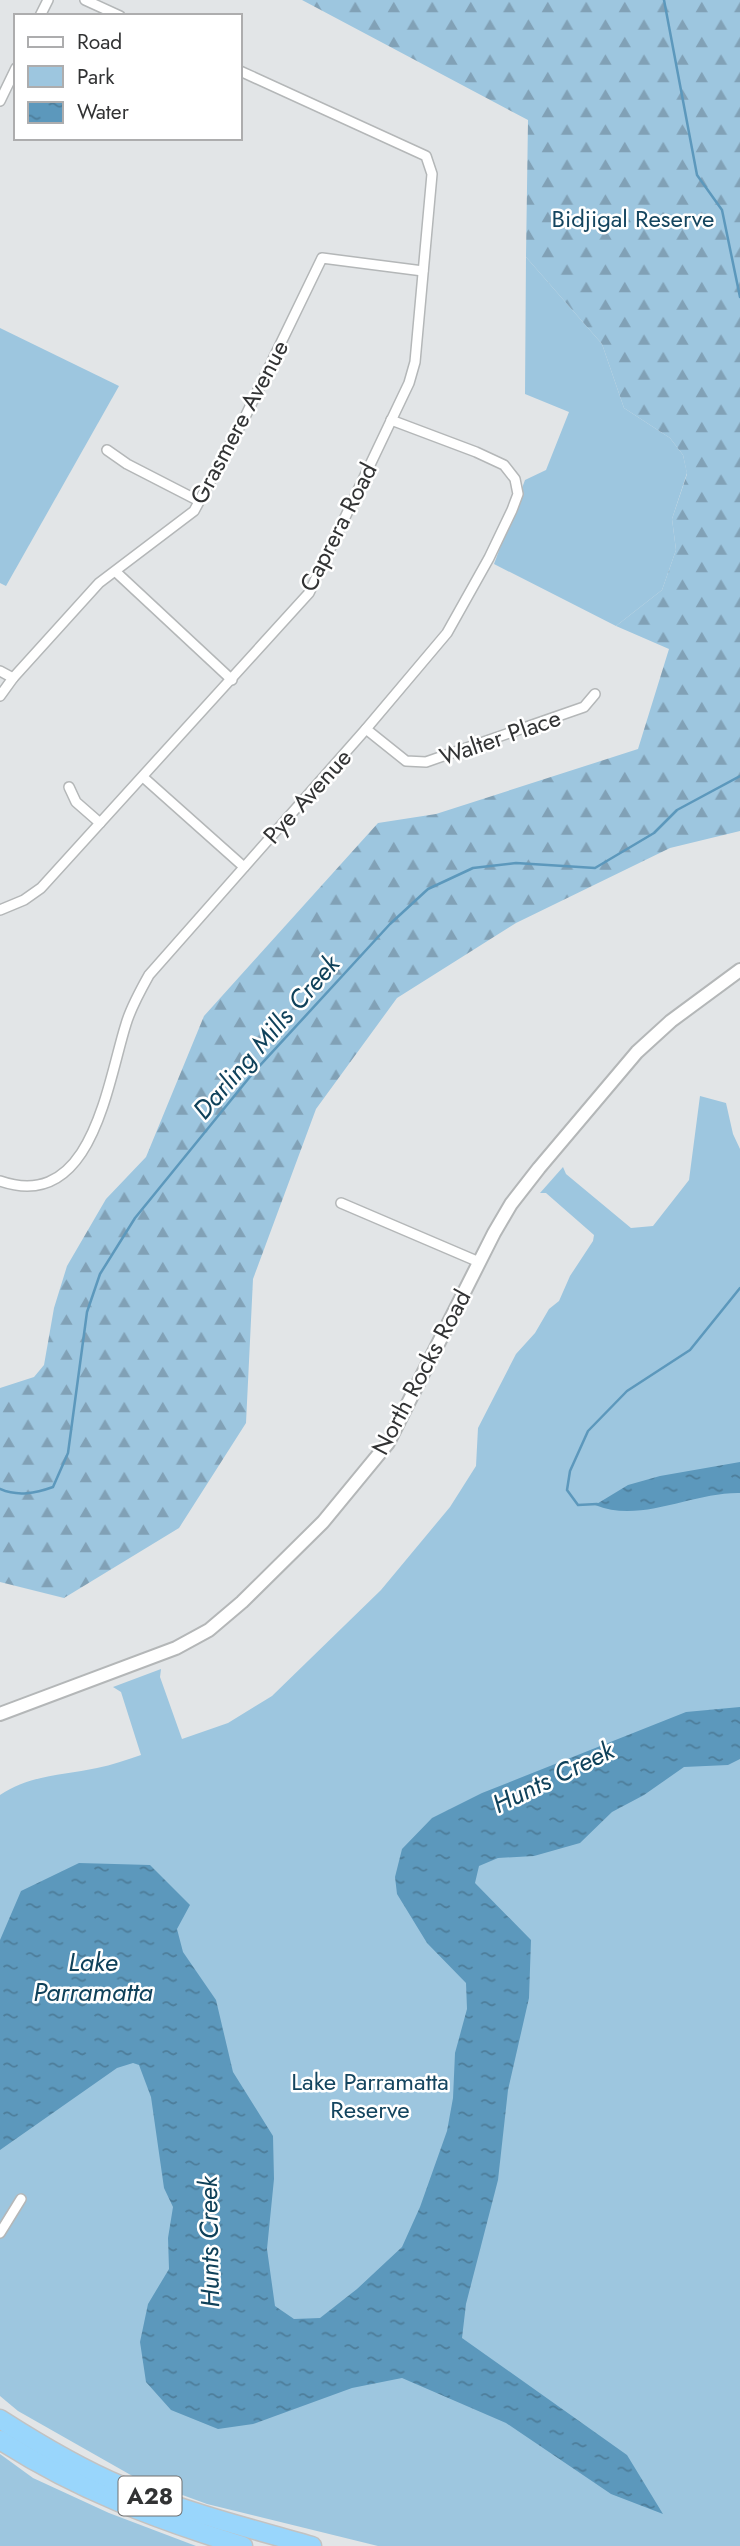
<svg xmlns="http://www.w3.org/2000/svg" width="740" height="2546" font-family="Jost,sans-serif">
  <style>
    .green { fill: #9dc6df }
    .forest { fill: url(#forest-firs) }
    .water { fill: url(#water-ripples) }
    .lines { fill: none; stroke-linecap: round; stroke-linejoin: round }
    .stream { stroke: #5c98bc; stroke-width: 2.5 }
    .street-casing { stroke: #b4b7b8; stroke-width: 12 }
    .secondary-casing { stroke: #b4b7b8; stroke-width: 16 }
    .highway-casing { stroke: #c2c2c2; stroke-width: 21 }
    .street { stroke: #fff; stroke-width: 9 }
    .secondary { stroke: #fff; stroke-width: 12 }
    .highway { stroke: #99d6fc; stroke-width: 18 }
    .labels { text-anchor: middle; dominant-baseline: central; stroke-width: 5; stroke-linejoin: round; paint-order: stroke }
    .shield { fill: #fff; stroke: #707071; stroke-width: 2 }
    .shield-label { font-size: 23px; font-weight: bold; fill: #323334 }
    .park-label { font-size: 24px; fill: #14455f; stroke: #fff }
    .street-label { font-size: 24px; fill: #323334; stroke: #fff }
    .water-label { font-size: 26px; font-style: italic; fill: #0f415a; stroke: #fff }
  </style>
  <defs>
    <pattern id="forest-firs" width="22" height="20" patternUnits="userSpaceOnUse" patternTransform="scale(1.75)"><rect width="22" height="20" fill="#9dc6df"/><path d="M5 1l3.5 6h-7zM16 11l3.5 6h-7z" fill="#81a1b6"/></pattern>
    <pattern id="water-ripples" width="26" height="14" patternUnits="userSpaceOnUse" patternTransform="scale(1.75)"><rect width="26" height="14" fill="#5c98bc"/><path d="M2 4q2-2 4 0t4 0M15 11q2-2 4 0t4 0" fill="none" stroke="#4d7d9a"/></pattern>
  </defs>
  <rect width="100%" height="100%" fill="#e2e5e7"/>
  <g class="green">
    <path d="M 526,257 L 602,344 L 624,408 L 670,438 L 683,455 L 687,473 L 672,519 L 676,550 L 662,590 L 616,626 L 494,564 L 525,480 L 546,470 L 569,412 L 525,394 Z"/>
    <path d="M 0,328 L 119,386 L 6,586 L 0,583 Z"/>
    <path d="M 700,1096 L 726,1103 L 733,1134 L 740,1149 L 740,2546 L 378,2546 L 207,2504 L 136,2478 L 18,2411 L 0,2396 L 0,1795 C 29,1775 65,1775 97,1768 C 112,1765 126,1760 141,1755 L 121,1692 L 113,1687 L 161,1669 L 160,1677 L 182,1739 L 228,1723 L 272,1696 L 381,1590 L 450,1507 L 476,1466 L 478,1428 L 516,1354 L 535,1333 L 549,1309 L 559,1301 L 570,1276 L 593,1241 L 594,1235 L 546,1193 L 540,1193 L 563,1167 L 566,1174 L 631,1228 L 653,1226 L 689,1180 Z"/>
    <path d="M 0,2454 L 33,2478 L 109,2513 L 196,2546 L 0,2546 Z"/>
  </g>
  <path class="forest" d="M 302,0 L 740,0 L 740,831 L 670,848 L 516,923 L 397,998 L 316,1109 L 253,1279 L 246,1423 L 179,1528 L 64,1598 L 0,1582 L 0,1388 L 34,1377 L 44,1365 L 54,1308 L 67,1266 L 106,1199 L 146,1157 L 204,1016 L 378,823 L 436,814 L 638,749 L 669,649 L 616,626 L 662,590 L 676,550 L 672,519 L 687,474 L 683,455 L 670,438 L 624,408 L 602,344 L 526,257 L 528,120 Z"/>
  <g class="water">
    <path d="M 740,1462 L 740,1493 C 692,1492 641,1524 595,1505 L 628,1485 L 660,1476 Z"/>
    <path d="M 740,1707 L 740,1759 L 728,1765 L 684,1767 L 644,1795 L 612,1812 L 580,1843 L 534,1856 L 498,1858 L 479,1866 L 475,1883 L 531,1940 L 529,1998 L 508,2090 L 498,2180 L 466,2304 L 462,2338 L 627,2455 L 663,2514 L 611,2494 L 506,2423 L 402,2378 L 352,2388 L 253,2424 L 218,2429 L 171,2410 L 146,2382 L 140,2342 L 148,2304 L 169,2269 L 168,2238 L 173,2207 L 164,2188 L 151,2097 L 139,2065 L 133,2063 L 117,2068 L 0,2150 L 0,1940 L 21,1891 L 79,1863 L 150,1865 L 190,1905 L 177,1929 L 183,1952 L 216,2000 L 233,2072 L 273,2136 L 274,2179 L 267,2249 L 275,2306 L 294,2319 L 320,2318 L 357,2289 L 402,2247 L 420,2207 L 447,2131 L 453,2098 L 455,2053 L 467,2009 L 466,1983 L 427,1943 L 397,1894 L 395,1877 L 402,1849 L 432,1818 L 482,1793 L 686,1712 Z"/>
  </g>
  <g class="lines">
    <g class="stream">
      <path d="M 664,0 L 697,175 L 722,210 L 740,297"/>
      <path d="M 0,1489 C 18,1497 36,1493 53,1487 L 68,1453 L 87,1312 L 100,1274 L 135,1218 L 253,1073 L 390,924 L 428,889 L 473,868 L 516,863 L 595,868 L 654,833 L 677,810 L 740,776"/>
      <path d="M 597,1504 L 578,1505 L 567,1490 L 570,1471 L 588,1431 L 627,1391 L 690,1350 L 740,1288"/>
    </g>
    <g class="street-casing">
      <g id="street">
        <path d="M 85,0 L 120,16"/>
        <path d="M 40,16 L 48,0"/>
        <path d="M 0,101 L 16,68"/>
        <path d="M 107,450 L 127,464 L 199,501"/>
        <path d="M 116,572 L 232,680"/>
        <path d="M 0,671 L 13,678"/>
        <path d="M 0,696 L 13,678 L 99,583 L 194,511 L 246,415 L 322,258 L 423,271"/>
        <path d="M 366,729 L 406,761 L 426,762 L 584,707 L 595,694"/>
        <path d="M 143,777 L 244,867"/>
        <path d="M 69,787 L 76,802 L 100,823"/>
        <path d="M 0,910 L 24,900 L 41,888 L 309,593 L 409,383 L 415,362 L 432,174 L 426,156 L 240,71"/>
        <path d="M 0,1181 C 92,1213 107,1084 126,1024 C 131,1007 140,991 149,975 L 366,729 L 447,633 L 489,558 L 512,510 L 518,494 L 515,479 L 504,465 L 476,452 L 391,420"/>
        <path d="M 341,1203 L 479,1262"/>
        <path d="M 0,2233 L 21,2199"/>
      </g>
    </g>
    <g class="secondary-casing">
      <path id="secondary" d="M 0,1714 L 176,1648 L 209,1630 L 242,1602 L 323,1522 L 388,1443 L 494,1233 L 511,1204 L 539,1168 L 637,1052 L 671,1021 L 740,970"/>
    </g>
    <g class="highway-casing">
      <g id="highway">
        <path d="M 0,2419 C 39,2444 79,2468 122,2486 C 183,2511 248,2528 312,2546"/>
        <path d="M 0,2440 C 76,2489 157,2520 243,2546"/>
      </g>
    </g>
    <use href="#street" class="street"/>
    <use href="#secondary" class="secondary"/>
    <use href="#highway" class="highway"/>
  </g>
  <g class="labels">
    <rect class="shield" x="118.5" y="2476.5" width="63" height="39" rx="5"/>
    <g class="shield-label">
      <text x="150" y="2496">A28</text>
    </g>
    <g class="park-label">
      <text x="633" y="218">Bidjigal Reserve</text>
      <text x="370" y="2081">Lake Parramatta<tspan x="370" dy="28">Reserve</tspan></text>
    </g>
    <g class="street-label">
      <text transform="translate(239 422) rotate(-62)">Grasmere Avenue</text>
      <text transform="translate(338 527) rotate(-63)">Caprera Road</text>
      <text transform="translate(500 737) rotate(-19)">Walter Place</text>
      <text transform="translate(307 796) rotate(-48)">Pye Avenue</text>
      <text transform="translate(421 1372) rotate(-62)">North Rocks Road</text>
    </g>
    <g class="water-label">
      <text transform="translate(266 1037) rotate(-49)">Darling Mills Creek</text>
      <text transform="translate(553 1777) rotate(-26)">Hunts Creek</text>
      <text x="93" y="1962">Lake<tspan x="93" dy="30">Parramatta</tspan></text>
      <text transform="translate(209 2242) rotate(-91)">Hunts Creek</text>
    </g>
  </g>
  <rect x="14" y="14" width="228" height="126" fill="#ffffff" stroke="#adadae" stroke-width="2"/>
  <rect x="28" y="37" width="35" height="10" fill="#ffffff" stroke="#adadae" stroke-width="2"/>
  <text x="77" y="49" font-size="21" fill="#323334">Road</text>
  <rect x="28" y="66" width="35" height="21" fill="#9dc6df" stroke="#adadae" stroke-width="2"/>
  <text x="77" y="84" font-size="21" fill="#323334">Park</text>
  <rect x="28" y="102" width="35" height="21" fill="url(#water-ripples)" stroke="#adadae" stroke-width="2"/>
  <text x="77" y="119" font-size="21" fill="#323334">Water</text>
</svg>
